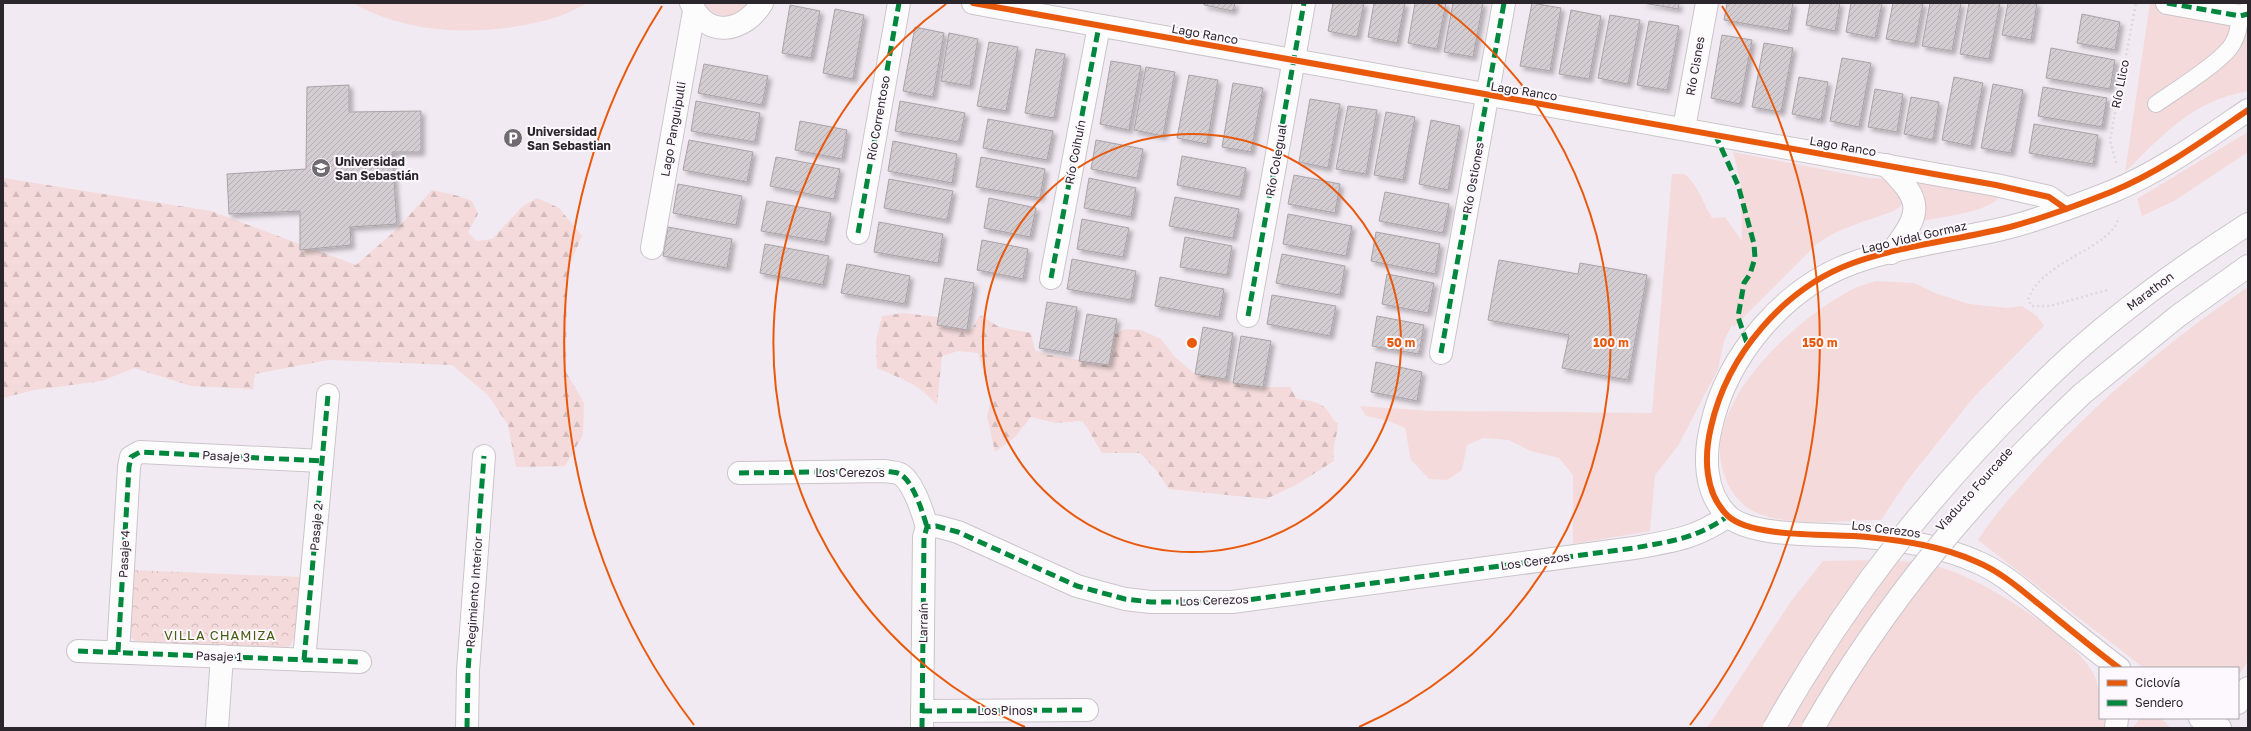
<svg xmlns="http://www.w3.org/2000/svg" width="2251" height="731" font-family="'Golos Text',sans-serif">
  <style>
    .grass { fill: #f4dada }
    .forest { fill: url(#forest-firs) }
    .park { fill: url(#park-crowns) }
    .building { fill: url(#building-hatch); stroke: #a9a3a7; filter: url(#shadow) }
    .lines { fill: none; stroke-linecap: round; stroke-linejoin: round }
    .lane-casing { stroke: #cbc5cb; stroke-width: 18 }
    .street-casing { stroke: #cbc5cb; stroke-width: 24 }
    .secondary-casing { stroke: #cbc5cb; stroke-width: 24 }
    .primary-casing { stroke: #cbc5cb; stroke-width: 24 }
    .path { stroke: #dcd9dc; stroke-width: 2.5; stroke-dasharray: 2 3; stroke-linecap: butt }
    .lane { stroke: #fdfcfd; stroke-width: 16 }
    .street { stroke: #fdfcfd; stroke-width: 22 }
    .secondary { stroke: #fdfcfd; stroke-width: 22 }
    .primary { stroke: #fdfcfd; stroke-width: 22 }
    .primary-bridge-casing { stroke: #cbc5cb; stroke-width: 24; stroke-linecap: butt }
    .primary-bridge { stroke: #fdfcfd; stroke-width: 22 }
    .quiet { stroke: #00873e; stroke-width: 5; stroke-dasharray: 10 5; stroke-linecap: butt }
    .cycleway-casing { stroke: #fdf8fd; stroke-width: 8 }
    .cycleway { stroke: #e8590c; stroke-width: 6 }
    .ring { fill: none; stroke: #e8590c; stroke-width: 2 }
    .labels { text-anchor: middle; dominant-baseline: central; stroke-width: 4; stroke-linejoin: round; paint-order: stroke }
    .street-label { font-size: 12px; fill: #2b262b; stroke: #fdf8fd }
    .poi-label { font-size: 12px; font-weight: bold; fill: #2b262b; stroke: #fdf8fd; text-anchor: start }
    .neighbourhood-label { font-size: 13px; letter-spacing: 1px; fill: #475d14; stroke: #fdf8fd }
    .centre { fill: #e8590c; stroke: #fdf8fd; stroke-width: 2 }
    .ring-label { font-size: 12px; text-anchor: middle; font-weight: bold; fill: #e8590c; stroke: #fdf8fd; stroke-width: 4; stroke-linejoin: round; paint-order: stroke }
  </style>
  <defs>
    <pattern id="forest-firs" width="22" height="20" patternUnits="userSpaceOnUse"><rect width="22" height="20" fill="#f4dada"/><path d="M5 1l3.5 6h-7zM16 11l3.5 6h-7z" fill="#d1bbbb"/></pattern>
    <pattern id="park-crowns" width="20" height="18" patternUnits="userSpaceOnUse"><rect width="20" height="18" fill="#f4dada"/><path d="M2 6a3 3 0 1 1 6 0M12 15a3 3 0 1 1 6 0" fill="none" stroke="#d1bbbb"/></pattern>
    <pattern id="building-hatch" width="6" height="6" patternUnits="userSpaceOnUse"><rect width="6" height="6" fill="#d3ccd1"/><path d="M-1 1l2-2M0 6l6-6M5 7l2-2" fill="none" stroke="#b5afb4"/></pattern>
    <filter id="shadow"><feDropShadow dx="3.5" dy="3.5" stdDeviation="2" flood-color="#0004"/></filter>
  </defs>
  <rect width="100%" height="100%" fill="#f2eaf2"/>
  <g class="grass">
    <path d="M 353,3 L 587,3 C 578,8 567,14 557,17 C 493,37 412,37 353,3 Z"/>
    <path d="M 703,3 L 749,3 C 739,21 714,19 703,3 Z"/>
    <path d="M 2150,3 L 2248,3 L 2248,91 C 2192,101 2164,134 2125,172 Z"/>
    <path d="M 2248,132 L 2248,152 L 2174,201 L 2142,216 L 2137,199 Z"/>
    <path d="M 1733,152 L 1868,178 L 1892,179 L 1903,199 L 1901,206 L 1894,211 C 1867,221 1840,227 1817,244 L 1733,328 L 1733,323 L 1724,341 L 1718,369 L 1678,446 L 1655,475 L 1650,531 L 1573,544 L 1573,475 L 1559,458 L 1530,451 L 1509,440 L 1483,438 L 1467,445 L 1462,470 L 1447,480 L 1429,479 L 1411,460 L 1405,428 L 1389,421 L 1366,416 L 1360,406 L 1432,411 L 1652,413 L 1672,174 L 1685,174 C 1698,185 1703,203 1712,218 L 1725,217 L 1742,241 L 1741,184 Z"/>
    <path d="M 1916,180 L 1996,191 L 1999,197 C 1989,212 1940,217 1922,221 L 1925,195 Z"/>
    <path d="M 1876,281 L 1914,283 L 1935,293 L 1969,304 L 2007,308 L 2022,306 L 2037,316 L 2044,326 L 1973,398 L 1907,481 L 1881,520 C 1843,520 1775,530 1744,505 C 1729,492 1721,473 1720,454 C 1718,390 1798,318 1851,290 C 1858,286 1868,284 1876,281 Z"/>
    <path d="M 2248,287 L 2248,661 L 2238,676 L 2238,668 L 2144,668 L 1978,540 C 1994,515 2015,492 2035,470 C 2098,400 2170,340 2248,287 Z"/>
    <path d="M 1823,561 C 1859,561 1897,558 1932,565 C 1976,574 2065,631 2090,668 C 2101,684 2100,700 2100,718 L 2106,718 L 2106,728 L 1707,728 L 1792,600 Z"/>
    <path d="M 2140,718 L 2161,718 L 2171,728 L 2133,728 Z"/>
  </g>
  <g class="forest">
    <path d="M 3,178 L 211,211 L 356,265 L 395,231 L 432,190 L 455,195 L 472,201 L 478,214 L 468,232 L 476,241 L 492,239 L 523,206 L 537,198 L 559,208 L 582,236 L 567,271 L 566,372 L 584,403 L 583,435 L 565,466 L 516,467 L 508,425 L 488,395 L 452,365 L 328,360 L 255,374 L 253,389 L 191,386 L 134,368 L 102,381 L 34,390 L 3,398 Z"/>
    <path d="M 903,313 L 938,317 L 937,325 L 967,330 L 972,329 L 980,315 L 999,327 L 1031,333 L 1035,350 L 1044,354 L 1109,365 L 1114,335 L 1125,329 L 1141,330 L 1161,339 L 1174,356 L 1195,374 L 1263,387 L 1290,387 L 1297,399 C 1308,401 1321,401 1328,411 C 1332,416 1332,420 1338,423 C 1337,439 1332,445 1334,461 L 1296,485 L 1266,499 L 1169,489 L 1156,470 L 1140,453 L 1102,453 L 1083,421 L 1056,423 L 1031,417 L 1015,437 L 995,452 L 987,417 L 991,399 L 978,353 L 958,351 L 942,356 L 937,405 C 915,381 905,381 877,368 L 876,341 L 882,316 Z"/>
  </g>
  <path class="park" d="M 132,570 L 300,577 L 296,634 L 290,646 L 283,649 L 139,643 L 130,637 L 128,631 Z"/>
  <g class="building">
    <path d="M 1204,3 L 1235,3 L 1233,11 L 1204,5 Z"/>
    <path d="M 1333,3 L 1364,3 L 1357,37 L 1328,31 Z"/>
    <path d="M 1374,3 L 1405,3 L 1397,43 L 1368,37 Z"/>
    <path d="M 1415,3 L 1446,3 L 1437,49 L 1408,43 Z"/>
    <path d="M 1453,3 L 1483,3 L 1473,57 L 1444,52 Z"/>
    <path d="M 1532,3 L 1561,8 L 1550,71 L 1520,66 Z"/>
    <path d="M 1643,3 L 1679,3 L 1678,9 Z"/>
    <path d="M 1727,3 L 1793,3 L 1788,31 L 1724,20 Z"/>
    <path d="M 1810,3 L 1840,3 L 1835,31 L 1806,25 Z"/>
    <path d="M 1851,3 L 1882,3 L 1875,38 L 1846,32 Z"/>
    <path d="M 1893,3 L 1923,3 L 1915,44 L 1886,39 Z"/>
    <path d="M 1930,3 L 1961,3 L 1952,51 L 1922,46 Z"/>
    <path d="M 1969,3 L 2000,3 L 1989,59 L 1960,54 Z"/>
    <path d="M 2008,3 L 2037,3 L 2031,40 L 2002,35 Z"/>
    <path d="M 790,5 L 820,11 L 811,58 L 782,53 Z"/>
    <path d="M 835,9 L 864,15 L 853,79 L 823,73 Z"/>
    <path d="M 1571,10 L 1601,16 L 1589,79 L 1559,74 Z"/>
    <path d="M 2082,14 L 2120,22 L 2115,50 L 2077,43 Z"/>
    <path d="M 1610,15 L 1640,20 L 1628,84 L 1598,78 Z"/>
    <path d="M 1649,21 L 1679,26 L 1667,90 L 1637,85 Z"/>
    <path d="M 915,27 L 944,33 L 933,97 L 903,91 Z"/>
    <path d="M 949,33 L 978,39 L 970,86 L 941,81 Z"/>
    <path d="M 1722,35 L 1752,40 L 1740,104 L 1711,98 Z"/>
    <path d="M 989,42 L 1018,47 L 1006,111 L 977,106 Z"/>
    <path d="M 1764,43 L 1793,48 L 1781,112 L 1752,107 Z"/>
    <path d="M 2051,48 L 2115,60 L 2110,89 L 2046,78 Z"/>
    <path d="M 1036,49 L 1065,54 L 1054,118 L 1025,113 Z"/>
    <path d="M 1842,58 L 1871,63 L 1859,127 L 1830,121 Z"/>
    <path d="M 1111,61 L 1141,66 L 1129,130 L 1100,124 Z"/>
    <path d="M 704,64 L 768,76 L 762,105 L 698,93 Z"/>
    <path d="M 1146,67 L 1175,72 L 1163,136 L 1134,130 Z"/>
    <path d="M 1189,75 L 1218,80 L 1207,144 L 1177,138 Z"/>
    <path d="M 1799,77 L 1828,82 L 1821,120 L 1792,114 Z"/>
    <path d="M 1954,77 L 1983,83 L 1971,146 L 1942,140 Z"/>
    <path d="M 1233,83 L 1263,88 L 1251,152 L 1222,147 Z"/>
    <path d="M 1993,84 L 2023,90 L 2011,153 L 1981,148 Z"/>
    <path d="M 349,85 L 349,112 L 421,111 L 421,152 L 392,152 L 397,224 L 350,227 L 351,245 L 300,250 L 300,211 L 229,214 L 227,174 L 306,169 L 307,87 Z"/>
    <path d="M 2043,87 L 2107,98 L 2102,127 L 2038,116 Z"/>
    <path d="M 1875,89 L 1903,94 L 1897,132 L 1868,127 Z"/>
    <path d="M 1911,97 L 1939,102 L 1933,140 L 1904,134 Z"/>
    <path d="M 1310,99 L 1340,104 L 1328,168 L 1299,162 Z"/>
    <path d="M 696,101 L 760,113 L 755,142 L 691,131 Z"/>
    <path d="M 900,101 L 965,113 L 959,142 L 895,131 Z"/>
    <path d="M 1348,106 L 1377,110 L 1366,174 L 1336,169 Z"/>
    <path d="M 1386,112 L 1415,117 L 1403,180 L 1374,175 Z"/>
    <path d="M 988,119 L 1053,131 L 1047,160 L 983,148 Z"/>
    <path d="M 1431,120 L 1460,126 L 1448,190 L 1419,184 Z"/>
    <path d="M 800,121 L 847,130 L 842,159 L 795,150 Z"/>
    <path d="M 2034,124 L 2098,135 L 2093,164 L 2029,153 Z"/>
    <path d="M 689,140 L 753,152 L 747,182 L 683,170 Z"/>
    <path d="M 1096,140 L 1143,149 L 1137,178 L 1091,169 Z"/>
    <path d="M 893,141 L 957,154 L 952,183 L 888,171 Z"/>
    <path d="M 1182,156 L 1246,168 L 1240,197 L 1177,185 Z"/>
    <path d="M 776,157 L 840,169 L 834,199 L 770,186 Z"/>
    <path d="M 981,157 L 1045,169 L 1040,198 L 976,187 Z"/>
    <path d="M 1294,175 L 1340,184 L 1335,213 L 1288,204 Z"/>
    <path d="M 1089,178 L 1136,188 L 1131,217 L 1084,208 Z"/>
    <path d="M 889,179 L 953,191 L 947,220 L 884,208 Z"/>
    <path d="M 678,184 L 742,196 L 736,225 L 673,213 Z"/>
    <path d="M 1385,192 L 1449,204 L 1443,233 L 1379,221 Z"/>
    <path d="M 1175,197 L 1239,209 L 1233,238 L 1169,226 Z"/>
    <path d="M 989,198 L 1036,208 L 1030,237 L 984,228 Z"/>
    <path d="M 767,201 L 831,213 L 825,242 L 761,231 Z"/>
    <path d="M 1288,214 L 1352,226 L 1346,256 L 1283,244 Z"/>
    <path d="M 1082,219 L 1129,228 L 1123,257 L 1077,249 Z"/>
    <path d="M 879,222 L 943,234 L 938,263 L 874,252 Z"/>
    <path d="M 668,227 L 732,239 L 727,268 L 663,256 Z"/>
    <path d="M 1376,232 L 1440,244 L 1435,274 L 1371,261 Z"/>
    <path d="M 1185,237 L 1232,246 L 1227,275 L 1180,267 Z"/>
    <path d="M 982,240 L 1028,249 L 1023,279 L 977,270 Z"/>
    <path d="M 765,244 L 829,256 L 823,285 L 760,273 Z"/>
    <path d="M 1282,254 L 1345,266 L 1340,295 L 1276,283 Z"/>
    <path d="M 1072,259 L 1136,271 L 1131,300 L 1067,289 Z"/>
    <path d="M 1499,260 L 1578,274 L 1580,263 L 1647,275 L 1628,380 L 1562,368 L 1569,335 L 1488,320 Z"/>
    <path d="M 847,264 L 910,276 L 905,304 L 841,293 Z"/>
    <path d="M 1387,274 L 1434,283 L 1428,313 L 1382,304 Z"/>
    <path d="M 1160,277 L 1224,289 L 1219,317 L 1155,306 Z"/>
    <path d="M 945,278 L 974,283 L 967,330 L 937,325 Z"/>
    <path d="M 1272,295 L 1336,306 L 1330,336 L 1267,324 Z"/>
    <path d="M 1047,302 L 1077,307 L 1069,353 L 1039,348 Z"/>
    <path d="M 1087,314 L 1117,319 L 1109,365 L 1079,361 Z"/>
    <path d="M 1377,316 L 1424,325 L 1419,354 L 1372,346 Z"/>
    <path d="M 1203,327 L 1233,333 L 1226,379 L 1195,374 Z"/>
    <path d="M 1241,336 L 1271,341 L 1263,387 L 1233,383 Z"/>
    <path d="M 1376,362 L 1422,372 L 1417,401 L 1371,392 Z"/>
  </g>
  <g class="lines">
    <g class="lane-casing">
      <path id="lane" d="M 2156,104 C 2173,92 2225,60 2233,43 C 2238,35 2239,26 2240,16"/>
    </g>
    <g class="street-casing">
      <g id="street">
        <path d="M 691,3 C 706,39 744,33 762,3"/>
        <path d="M 973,3 L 1996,185 L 2049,197 L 2066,209"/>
        <path d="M 2167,3 L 2240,16 L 2248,14"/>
        <path d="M 1684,128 L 1707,3"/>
        <path d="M 1886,165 C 1924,202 1922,212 1891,253"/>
        <path d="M 858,233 L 899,3"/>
        <path d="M 652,248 L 694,11"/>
        <path d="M 1051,278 L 1099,26"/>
        <path d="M 1248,316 L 1304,3"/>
        <path d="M 1441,353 L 1504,3"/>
        <path d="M 739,473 L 885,471 C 889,472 896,472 900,474 C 913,481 923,513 927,527"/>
        <path d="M 78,651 L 360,662"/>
        <path d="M 118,652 L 129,467 L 131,457 L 140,452 L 322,461"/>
        <path d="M 304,660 L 328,395"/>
        <path d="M 922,711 L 1087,710"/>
        <path d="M 217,728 L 222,656"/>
        <path d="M 467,728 L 468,671 L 484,456"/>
        <path d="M 922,728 L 924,537 L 927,527 L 936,526 L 958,532 L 1077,586 L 1125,599 L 1151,602 L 1232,602 L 1634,548 C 1672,541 1695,539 1728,516"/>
      </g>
    </g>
    <g class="secondary-casing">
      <g id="secondary">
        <path d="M 2119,668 C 2092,648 2066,626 2040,605 C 2020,589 2001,572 1977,562 C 1942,546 1905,541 1867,537 C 1833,533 1753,539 1728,516 C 1704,493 1704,456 1711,427 C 1727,355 1784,288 1853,263 C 1903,245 1958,240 2010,227 C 2044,218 2078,205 2111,192 C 2160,172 2204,140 2248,110"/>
        <path d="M 2238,703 L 2248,688"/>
        <path d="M 2200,718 L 2220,728"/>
        <path d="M 2116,728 L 2117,718"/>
      </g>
    </g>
    <g class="primary-casing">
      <g id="primary">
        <path d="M 2058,368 C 2116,313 2181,267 2248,224"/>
        <path d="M 2082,394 L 2178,316 L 2248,266"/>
      </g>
    </g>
    <g class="path">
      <path d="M 2116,163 L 2110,140 L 2136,3"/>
      <path d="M 2107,290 L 2050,306 L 2032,306 L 2028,300 C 2042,259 2111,250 2119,217"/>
    </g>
    <use href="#lane" class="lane"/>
    <use href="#street" class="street"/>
    <use href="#secondary" class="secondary"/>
    <use href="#primary" class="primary"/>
    <g class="primary-bridge-casing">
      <g id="primary-bridge">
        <path d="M 1774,728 C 1852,590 1943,477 2058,368"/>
        <path d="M 1813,728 C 1886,601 1976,494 2082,394"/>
      </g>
    </g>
    <use href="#primary-bridge" class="primary-bridge"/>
    <g class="quiet">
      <path d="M 2167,3 L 2240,16 L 2248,14"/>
      <path d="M 1715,134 L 1738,185 L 1754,244 L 1755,258 L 1750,274 L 1744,283 L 1738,317 L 1748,346"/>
      <path d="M 858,233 L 899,3"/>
      <path d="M 1051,278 L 1099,26"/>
      <path d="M 1248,316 L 1304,3"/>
      <path d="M 1441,353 L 1504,3"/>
      <path d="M 739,473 L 885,471 C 889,472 896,472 900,474 C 913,481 923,513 927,527"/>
      <path d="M 78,651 L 360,662"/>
      <path d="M 118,652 L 129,467 L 131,457 L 140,452 L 322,461"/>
      <path d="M 304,660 L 328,395"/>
      <path d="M 922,711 L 1087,710"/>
      <path d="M 467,728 L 468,671 L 484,456"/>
      <path d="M 922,728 L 924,537 L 927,527 L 936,526 L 958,532 L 1077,586 L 1125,599 L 1151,602 L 1232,602 L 1634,548 C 1672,541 1695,539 1728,516"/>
    </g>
    <g class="cycleway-casing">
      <g id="cycleway">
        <path d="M 973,3 L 1996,185 L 2049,197 L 2066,209"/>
        <path d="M 2119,668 C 2092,648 2066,626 2040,605 C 2020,589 2001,572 1977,562 C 1942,546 1905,541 1867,537 C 1833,533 1753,539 1728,516 C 1704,493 1704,456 1711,427 C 1727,355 1784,288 1853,263 C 1903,245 1958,240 2010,227 C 2044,218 2078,205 2111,192 C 2160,172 2204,140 2248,110"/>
      </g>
    </g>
    <use href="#cycleway" class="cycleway"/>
  </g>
  <g class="ring">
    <circle cx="1192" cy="343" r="209"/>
    <path d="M1025 727A419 419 0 0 1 946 4M1438 4A419 419 0 0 1 1359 727"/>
    <path d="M694 725A628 628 0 0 1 662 6M1722 6A628 628 0 0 1 1690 725"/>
  </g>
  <defs>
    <g id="parking-disc" transform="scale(1)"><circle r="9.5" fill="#716b71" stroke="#fdf8fd"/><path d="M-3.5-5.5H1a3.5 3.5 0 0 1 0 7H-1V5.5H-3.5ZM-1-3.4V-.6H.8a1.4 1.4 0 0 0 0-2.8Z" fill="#fff"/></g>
    <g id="university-disc" transform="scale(1)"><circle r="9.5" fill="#716b71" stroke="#fdf8fd"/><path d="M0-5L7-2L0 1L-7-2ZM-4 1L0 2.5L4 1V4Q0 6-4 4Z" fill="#fff"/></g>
  </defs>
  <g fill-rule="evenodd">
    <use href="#parking-disc" x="513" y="138"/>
    <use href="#university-disc" x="321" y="168"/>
  </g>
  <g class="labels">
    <g class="street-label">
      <text transform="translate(1205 34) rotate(10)">Lago Ranco</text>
      <text transform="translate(1695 66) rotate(-80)">Río Cisnes</text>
      <text transform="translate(2120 84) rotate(-79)">Río Llico</text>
      <text transform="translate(1524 91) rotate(9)">Lago Ranco</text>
      <text transform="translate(878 118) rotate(-80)">Río Correntoso</text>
      <text transform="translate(673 129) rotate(-80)">Lago Panguipulli</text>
      <text transform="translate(1843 146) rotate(10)">Lago Ranco</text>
      <text transform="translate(1075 152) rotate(-79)">Río Coihuín</text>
      <text transform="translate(1276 160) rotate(-80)">Río Colegual</text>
      <text transform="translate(1473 178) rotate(-80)">Río Ostiones</text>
      <text transform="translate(1914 237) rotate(-13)">Lago Vidal Gormaz</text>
      <text transform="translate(2150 291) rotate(-37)">Marathon</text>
      <text transform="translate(226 456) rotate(3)">Pasaje 3</text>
      <text x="850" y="472">Los Cerezos</text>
      <text transform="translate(1974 489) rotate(-48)">Viaducto Fourcade</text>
      <text transform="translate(316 527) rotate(-85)">Pasaje 2</text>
      <text transform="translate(1886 529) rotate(7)">Los Cerezos</text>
      <text transform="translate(124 554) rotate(-87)">Pasaje 4</text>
      <text transform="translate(1535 561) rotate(-8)">Los Cerezos</text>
      <text transform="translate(474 592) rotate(-86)">Regimiento Interior</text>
      <text transform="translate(1214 600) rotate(-2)">Los Cerezos</text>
      <text transform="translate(923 623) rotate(-89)">Larraín</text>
      <text transform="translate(219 656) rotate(2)">Pasaje 1</text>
      <text x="1005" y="710">Los Pinos</text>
    </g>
    <g class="poi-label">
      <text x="527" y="131">Universidad<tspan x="527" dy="14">San Sebastian</tspan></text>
      <text x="335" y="161">Universidad<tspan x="335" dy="14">San Sebastián</tspan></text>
    </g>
    <g class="neighbourhood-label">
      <text x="220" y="635">VILLA CHAMIZA</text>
    </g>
  </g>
  <circle cx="1192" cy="343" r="6" class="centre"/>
  <g class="ring-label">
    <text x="1401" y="347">50 m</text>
    <text x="1611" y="347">100 m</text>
    <text x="1820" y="347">150 m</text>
  </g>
  <rect width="2251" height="731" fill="none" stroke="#2b262b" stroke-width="8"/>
  <rect x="2099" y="667" width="140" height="52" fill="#fdf8fd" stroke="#a9a4a9"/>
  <rect x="2107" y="680" width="20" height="6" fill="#e8590c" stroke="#a9a4a9"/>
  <text x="2135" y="687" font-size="12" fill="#2b262b">Ciclovía</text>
  <rect x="2107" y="700" width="20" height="6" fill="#00873e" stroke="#a9a4a9"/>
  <text x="2135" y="707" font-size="12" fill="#2b262b">Sendero</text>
</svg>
